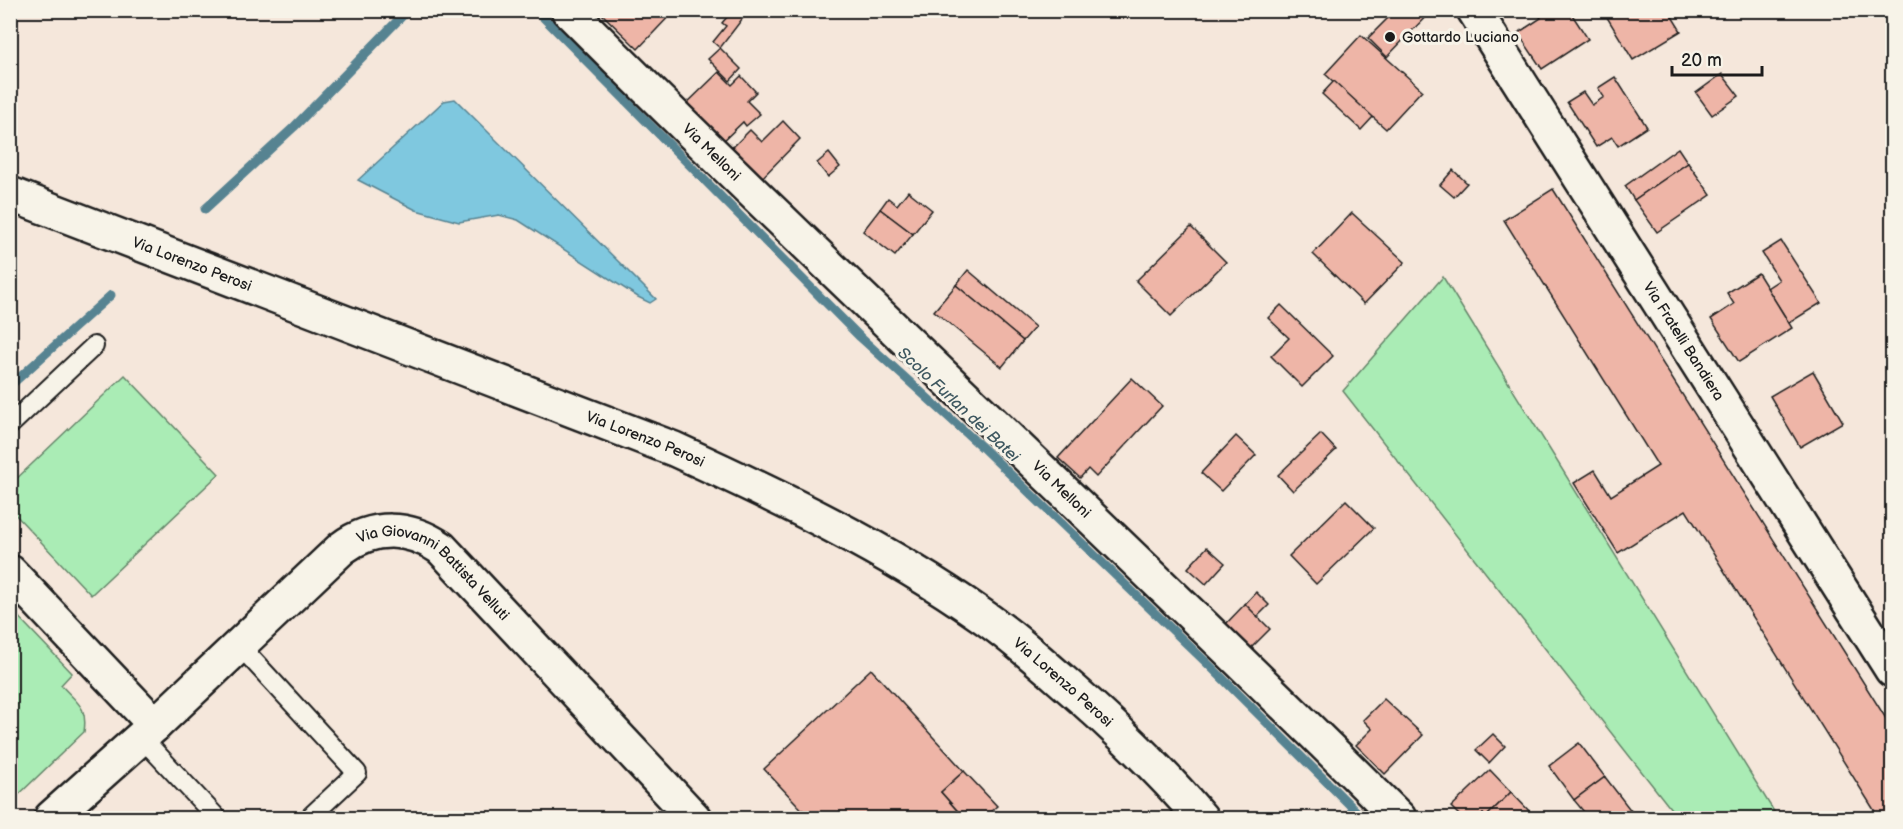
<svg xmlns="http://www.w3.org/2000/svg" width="1903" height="829" font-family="'Balsamiq Sans',sans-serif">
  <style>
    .green { fill: #aaecb5; stroke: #638468; stroke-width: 1.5 }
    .water { fill: #7fc8df; stroke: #578391; stroke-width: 1.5 }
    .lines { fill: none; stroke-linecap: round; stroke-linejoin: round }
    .stream { stroke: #578391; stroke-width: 9 }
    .building { fill: #eeb5a7; stroke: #1c1c1c; stroke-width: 1.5 }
    .service-casing { stroke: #1c1c1c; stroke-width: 22 }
    .minor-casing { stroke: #1c1c1c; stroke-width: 38 }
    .secondary-casing { stroke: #1c1c1c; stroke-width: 38 }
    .service { stroke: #f7f3e8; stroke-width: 18 }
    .minor { stroke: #f7f3e8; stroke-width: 33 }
    .secondary { stroke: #f7f3e8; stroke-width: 33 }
    .poi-dot { fill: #1c1c1c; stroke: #f7f3e8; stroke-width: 2 }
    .labels { text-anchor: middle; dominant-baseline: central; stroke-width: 6; stroke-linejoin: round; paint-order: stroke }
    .poi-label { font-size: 15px; fill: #1c1c1c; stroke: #f7f3e8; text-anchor: start }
    .street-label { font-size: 15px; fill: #1c1c1c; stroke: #f7f3e8 }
    .water-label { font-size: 16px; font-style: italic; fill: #3f5860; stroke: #f7f3e8 }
  </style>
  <rect width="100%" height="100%" fill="#f5e7db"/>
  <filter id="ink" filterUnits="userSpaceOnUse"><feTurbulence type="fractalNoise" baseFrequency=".0167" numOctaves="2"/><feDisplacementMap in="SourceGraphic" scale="12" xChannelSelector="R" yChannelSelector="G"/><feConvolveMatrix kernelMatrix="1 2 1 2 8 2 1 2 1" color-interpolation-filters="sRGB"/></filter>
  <g filter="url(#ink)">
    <g class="green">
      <path d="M 1443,277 L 1778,818 L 1678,818 L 1343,391 Z"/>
      <path d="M 125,375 L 219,474 L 91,595 L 11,510 L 11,484 Z"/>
      <path d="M 11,609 L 72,673 L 61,685 C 77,703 88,706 84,732 L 11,802 Z"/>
    </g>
    <path class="water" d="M 455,99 L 656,299 L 650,303 L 638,297 L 518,220 L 499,215 L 459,222 L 416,210 L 358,180 L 444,101 Z"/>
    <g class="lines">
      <g class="stream">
        <path d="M 536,10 L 860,337 L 984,449 L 1212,668 L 1363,818"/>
        <path d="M 205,209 L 294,127 L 408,10"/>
        <path d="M 10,386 L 111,295"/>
      </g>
    </g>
    <g class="building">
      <path d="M 601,10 L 675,10 L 638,49 L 600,12 Z"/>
      <path d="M 733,10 L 749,10 L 720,48 L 713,42 L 726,26 L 722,23 Z"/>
      <path d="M 1388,10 L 1432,10 L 1387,57 L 1368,38 L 1392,14 Z"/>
      <path d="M 1536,10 L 1569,10 L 1588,39 L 1542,69 L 1518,33 L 1541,18 Z"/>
      <path d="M 1610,10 L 1668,10 L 1681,31 L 1633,60 L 1605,14 Z"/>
      <path d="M 1361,35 L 1422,90 L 1386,129 L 1325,74 Z"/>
      <path d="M 720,48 L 741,69 L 730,81 L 708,59 Z"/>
      <path d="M 719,72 L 732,85 L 741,76 L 756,92 L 747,101 L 760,114 L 746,126 L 743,122 L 720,144 L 681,109 Z"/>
      <path d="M 1722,74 L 1739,96 L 1712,115 L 1696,93 Z"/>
      <path d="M 1615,77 L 1647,127 L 1618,146 L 1612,137 L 1596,147 L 1567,102 L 1583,92 L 1592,105 L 1604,97 L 1598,88 Z"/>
      <path d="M 1334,81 L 1373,117 L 1361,130 L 1322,94 Z"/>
      <path d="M 783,121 L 800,139 L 753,187 L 723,157 L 750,130 L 762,142 Z"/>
      <path d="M 1678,148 L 1688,163 L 1634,200 L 1625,186 Z"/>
      <path d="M 829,153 L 840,167 L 828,177 L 817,163 Z"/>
      <path d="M 1688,163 L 1711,195 L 1657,232 L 1634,200 Z"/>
      <path d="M 1453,170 L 1467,183 L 1454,197 L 1440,185 Z"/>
      <path d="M 1553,189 L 1892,728 L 1892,818 L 1879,818 L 1686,510 L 1618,553 L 1574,483 L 1595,470 L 1611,496 L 1658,466 L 1504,220 Z"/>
      <path d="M 908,191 L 932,210 L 913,234 L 880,209 L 888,198 L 897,205 Z"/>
      <path d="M 880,209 L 913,234 L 895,256 L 863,231 Z"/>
      <path d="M 1352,213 L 1405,262 L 1364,304 L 1313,254 Z"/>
      <path d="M 1191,227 L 1226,262 L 1171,316 L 1136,281 Z"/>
      <path d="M 1781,241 L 1821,303 L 1789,323 L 1767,288 L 1779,280 L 1762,253 Z"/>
      <path d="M 968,270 L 1035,327 L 1023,341 L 956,285 Z"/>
      <path d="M 1758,273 L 1792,328 L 1739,362 L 1711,319 L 1734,304 L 1727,293 Z"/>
      <path d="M 956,285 L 1023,341 L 1002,367 L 934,311 Z"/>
      <path d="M 1281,305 L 1333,356 L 1302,387 L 1271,356 L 1289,338 L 1268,318 Z"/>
      <path d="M 1813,371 L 1843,422 L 1800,447 L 1770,396 Z"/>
      <path d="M 1132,378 L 1162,406 L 1096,477 L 1088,469 L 1080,478 L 1058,458 Z"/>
      <path d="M 1321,434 L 1336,450 L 1293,491 L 1278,475 Z"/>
      <path d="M 1236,436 L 1256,455 L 1221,491 L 1201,473 Z"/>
      <path d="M 1346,500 L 1374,528 L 1316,584 L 1289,556 Z"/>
      <path d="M 1207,547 L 1225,563 L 1206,584 L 1188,568 Z"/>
      <path d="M 1256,592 L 1269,605 L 1257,617 L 1245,604 Z"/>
      <path d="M 1245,604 L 1270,629 L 1246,653 L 1221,629 Z"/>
      <path d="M 871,669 L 964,771 L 941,792 L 964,818 L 810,818 L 764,769 Z"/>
      <path d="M 1384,699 L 1423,735 L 1385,774 L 1356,745 L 1372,729 L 1363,720 Z"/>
      <path d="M 1493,734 L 1505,746 L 1489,763 L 1476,750 Z"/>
      <path d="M 1579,743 L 1605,777 L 1574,800 L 1549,766 Z"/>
      <path d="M 1490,770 L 1511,792 L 1486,817 L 1483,814 L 1478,818 L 1462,818 L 1451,807 Z"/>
      <path d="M 964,771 L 997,806 L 983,818 L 964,818 L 941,792 Z"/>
      <path d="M 1605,777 L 1632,812 L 1623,818 L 1589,818 L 1574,800 Z"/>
      <path d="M 1511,792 L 1531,813 L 1525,818 L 1478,818 L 1483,814 L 1486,817 Z"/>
    </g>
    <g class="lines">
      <g class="service-casing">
        <g id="service">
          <path d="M 10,425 L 94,346"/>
          <path d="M 239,645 L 357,773 L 309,818"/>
          <path d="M 141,737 L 217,818"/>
        </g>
      </g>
      <g class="minor-casing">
        <g id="minor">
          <path id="s1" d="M 568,10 C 841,284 1126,545 1399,818"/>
          <path id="s2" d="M 1474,10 L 1892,670"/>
          <path d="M 10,572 L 155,725"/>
          <path id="s3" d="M 51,818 L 155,725 L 342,548 C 373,525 409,526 441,548 L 694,818"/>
        </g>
      </g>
      <g class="secondary-casing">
        <g id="secondary">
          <path id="s4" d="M 10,194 L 674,449 C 779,497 886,548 981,615 C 1009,634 1034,656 1059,678 C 1110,722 1158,767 1201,818"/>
        </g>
      </g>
      <use href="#service" class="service"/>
      <use href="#minor" class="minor"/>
      <use href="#secondary" class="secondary"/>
    </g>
  </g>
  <circle class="poi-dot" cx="1390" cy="37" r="6"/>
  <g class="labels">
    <g class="poi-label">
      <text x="1402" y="37">Gottardo Luciano</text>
    </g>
    <g class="street-label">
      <text stroke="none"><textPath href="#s1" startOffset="202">Via Melloni</textPath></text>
      <text stroke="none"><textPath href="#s4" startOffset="195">Via Lorenzo Perosi</textPath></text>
      <text stroke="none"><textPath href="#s2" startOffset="392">Via Fratelli Bandiera</textPath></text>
      <text stroke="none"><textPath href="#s4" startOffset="681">Via Lorenzo Perosi</textPath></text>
      <text stroke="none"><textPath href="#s1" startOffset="688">Via Melloni</textPath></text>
      <text stroke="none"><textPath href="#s3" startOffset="507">Via Giovanni Battista Velluti</textPath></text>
      <text stroke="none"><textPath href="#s4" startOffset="1167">Via Lorenzo Perosi</textPath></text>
    </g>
    <g class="water-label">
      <text transform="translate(958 405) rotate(43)">Scolo Furlan dei Batei</text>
    </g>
  </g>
  <rect width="1903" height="829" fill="none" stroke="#f7f3e8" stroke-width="36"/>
  <rect x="18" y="18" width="1867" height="793" fill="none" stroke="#1c1c1c" stroke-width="2" filter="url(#ink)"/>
  <path d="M1672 66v9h90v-9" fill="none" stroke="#1c1c1c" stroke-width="3"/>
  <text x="1681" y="66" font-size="18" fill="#1c1c1c" stroke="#f7f3e8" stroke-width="4.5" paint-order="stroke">20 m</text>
</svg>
